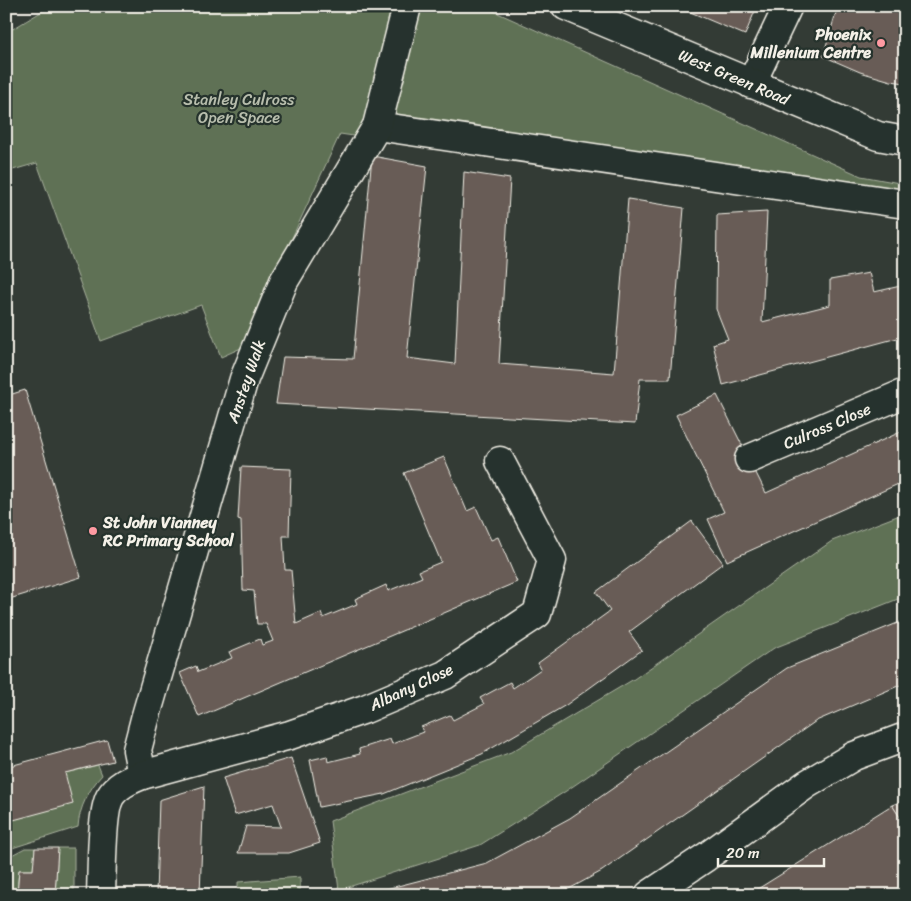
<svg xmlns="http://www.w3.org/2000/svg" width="911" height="901" font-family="Sriracha,sans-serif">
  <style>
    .green { fill: #5e7154; stroke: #a9b19e }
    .building { fill: #685c56; stroke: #f4f1e8 }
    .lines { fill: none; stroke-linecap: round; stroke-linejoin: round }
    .pedestrian-casing { stroke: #f4f1e8; stroke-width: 31 }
    .minor-casing { stroke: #f4f1e8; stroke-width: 31 }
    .primary-casing { stroke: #f4f1e8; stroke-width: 31 }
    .pedestrian { stroke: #26332d; stroke-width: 28 }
    .minor { stroke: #26332d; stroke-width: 28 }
    .primary { stroke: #26332d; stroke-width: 28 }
    .poi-dot { fill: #ff9aa2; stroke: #26332d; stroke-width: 2 }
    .labels { text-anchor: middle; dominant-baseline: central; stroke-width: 4.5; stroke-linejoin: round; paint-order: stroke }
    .poi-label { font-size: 16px; font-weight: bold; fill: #f4f1e8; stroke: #26332d; text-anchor: end }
    .street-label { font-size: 16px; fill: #f4f1e8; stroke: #26332d }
    .park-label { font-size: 16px; fill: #b8bead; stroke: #26332d }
  </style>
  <rect width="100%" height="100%" fill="#333b35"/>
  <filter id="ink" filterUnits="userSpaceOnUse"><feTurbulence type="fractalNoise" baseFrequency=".02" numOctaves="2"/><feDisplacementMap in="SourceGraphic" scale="10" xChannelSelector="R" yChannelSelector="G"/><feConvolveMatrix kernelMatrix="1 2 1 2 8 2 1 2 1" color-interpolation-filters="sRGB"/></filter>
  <g filter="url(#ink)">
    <g class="green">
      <path d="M 51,6 L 482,6 L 861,176 L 905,184 L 905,217 L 340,134 L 241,348 L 221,357 L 201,305 L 101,341 L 37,163 L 6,172 L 6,33 Z"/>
      <path d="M 905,513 L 905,598 L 898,599 L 774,648 L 566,791 L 480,845 L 339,890 L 330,821 L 511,752 L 634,679 L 832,541 Z"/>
      <path d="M 98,765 L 102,775 C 89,789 79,808 78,827 L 6,850 L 6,822 L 65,773 Z"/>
      <path d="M 25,848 L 35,848 L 33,870 L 19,870 L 17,894 L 6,895 L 6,858 Z"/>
      <path d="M 58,848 L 74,848 L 74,895 L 55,895 Z"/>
      <path d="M 300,877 L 300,895 L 238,895 L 238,882 Z"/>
    </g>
    <g class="building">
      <path d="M 676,6 L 757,6 L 745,35 Z"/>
      <path d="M 838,6 L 905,6 L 905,83 L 891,81 L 860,72 L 823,56 Z"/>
      <path d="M 372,156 L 427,166 L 407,358 L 455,364 L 464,172 L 510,179 L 499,364 L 614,373 L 628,199 L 684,208 L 670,379 L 640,379 L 635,424 L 276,404 L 283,357 L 353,359 Z"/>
      <path d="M 767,212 L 762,322 L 830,305 L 830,280 L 869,273 L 874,292 L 905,285 L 905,336 L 723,385 L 713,344 L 728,339 L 716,309 L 717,215 Z"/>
      <path d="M 25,390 L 81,577 L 6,600 L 6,396 Z"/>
      <path d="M 717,395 L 766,493 L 905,430 L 905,481 L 727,561 L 708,519 L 724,512 L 676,415 Z"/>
      <path d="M 444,457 L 467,511 L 476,507 L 491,540 L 498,537 L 517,582 L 199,717 L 180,673 L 196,666 L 198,672 L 232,658 L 229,652 L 260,639 L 262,645 L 273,641 L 266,624 L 257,624 L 254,591 L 243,590 L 241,520 L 238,519 L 241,467 L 291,469 L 289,536 L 283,536 L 285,570 L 291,570 L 296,624 L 321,613 L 323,618 L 357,604 L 355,599 L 386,585 L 388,591 L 422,577 L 419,571 L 441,562 L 404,473 Z"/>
      <path d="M 692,521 L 723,563 L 629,632 L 642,650 L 566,705 L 482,754 L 384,794 L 319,807 L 310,760 L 327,756 L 328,762 L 360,754 L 359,749 L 390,739 L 392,744 L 423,732 L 421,727 L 450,715 L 453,720 L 484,704 L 480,698 L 510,682 L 513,688 L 541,669 L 538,663 L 610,611 L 596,592 Z"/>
      <path d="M 905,620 L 905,683 L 816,721 L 602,871 L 558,895 L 363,895 L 487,863 L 570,818 L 787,668 Z"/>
      <path d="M 107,740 L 113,761 L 65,773 L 73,804 L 6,822 L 6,767 Z"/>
      <path d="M 291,758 L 320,843 L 289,853 L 238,853 L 246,826 L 281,827 L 273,804 L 235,815 L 223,778 Z"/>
      <path d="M 204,786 L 200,895 L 156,895 L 159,800 Z"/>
      <path d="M 905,800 L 905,825 L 892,805 Z"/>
      <path d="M 892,805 L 905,825 L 905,885 L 889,895 L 748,895 Z"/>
      <path d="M 35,848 L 58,848 L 55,895 L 17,894 L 19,870 L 33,870 Z"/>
    </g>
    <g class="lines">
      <g class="pedestrian-casing">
        <g id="pedestrian">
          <path d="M 377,126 L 905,204"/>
          <path d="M 142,775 L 137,750 L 145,719 L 244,379 L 284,281 L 377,126 L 407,6"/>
        </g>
      </g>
      <g class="minor-casing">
        <g id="minor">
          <path d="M 751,84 L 788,6"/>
          <path d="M 749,459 L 905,393"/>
          <path d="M 101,895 C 102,874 101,813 110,797 C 117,785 130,780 142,775 L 290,735 L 365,709 L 445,675 L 537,614 L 552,560 L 500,461"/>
          <path d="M 649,895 L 706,857 L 807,784 L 854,756 L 905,737"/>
        </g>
      </g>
      <g class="primary-casing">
        <path id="primary" d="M 566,6 L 878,136 L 905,141"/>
      </g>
      <use href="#pedestrian" class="pedestrian"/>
      <use href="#minor" class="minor"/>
      <use href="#primary" class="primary"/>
    </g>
  </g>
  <g class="poi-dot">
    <circle cx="881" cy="43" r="5"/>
    <circle cx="93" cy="531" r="5"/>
  </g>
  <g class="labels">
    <g class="poi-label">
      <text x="871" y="34">Phoenix<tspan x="871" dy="18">Millenium Centre</tspan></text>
      <text x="103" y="522" text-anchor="start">St John Vianney<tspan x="103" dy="18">RC Primary School</tspan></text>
    </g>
    <g class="street-label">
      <text transform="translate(734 77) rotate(23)">West Green Road</text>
      <text transform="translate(246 381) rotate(-71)">Anstey Walk</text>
      <text transform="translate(827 426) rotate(-23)">Culross Close</text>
      <text transform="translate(411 687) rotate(-25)">Albany Close</text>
    </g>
    <g class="park-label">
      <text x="239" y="99">Stanley Culross<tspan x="239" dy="18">Open Space</tspan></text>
    </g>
  </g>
  <rect width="911" height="901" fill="none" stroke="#26332d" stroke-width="25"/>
  <rect x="12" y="12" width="886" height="876" fill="none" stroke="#f4f1e8" stroke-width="2" filter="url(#ink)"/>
  <path d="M718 858v8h106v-8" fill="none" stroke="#f4f1e8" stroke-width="2.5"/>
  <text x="726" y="858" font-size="15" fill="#f4f1e8" stroke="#26332d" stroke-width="4" paint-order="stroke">20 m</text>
</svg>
